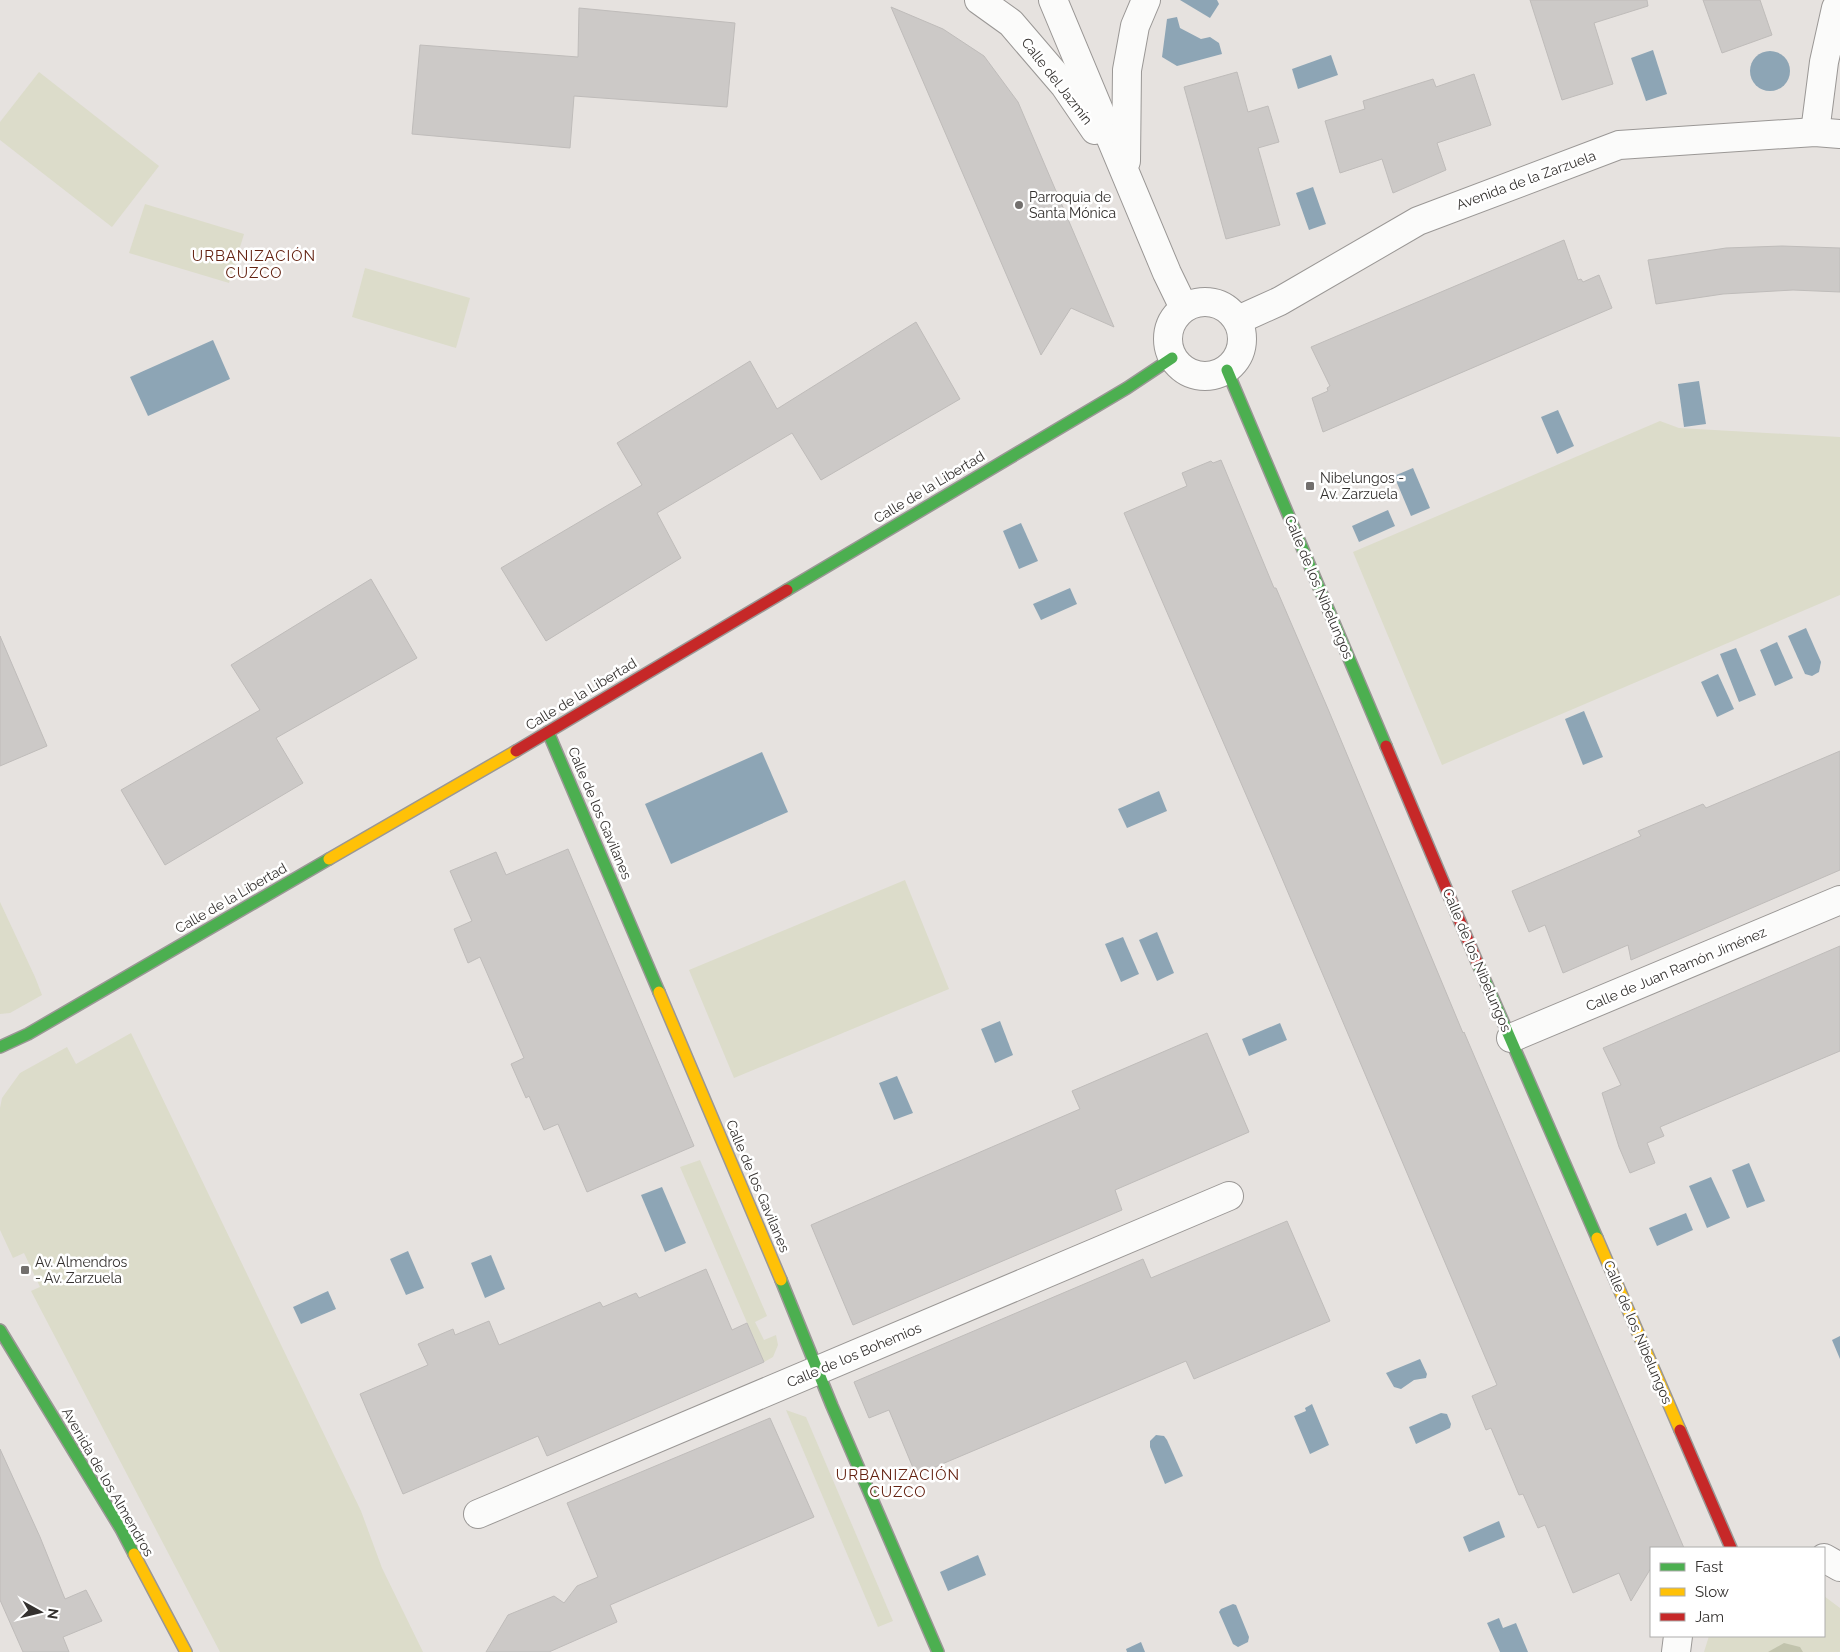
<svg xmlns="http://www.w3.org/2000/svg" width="1840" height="1652" font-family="Raleway,sans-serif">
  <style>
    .green { fill: #dcdcca }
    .forest { fill: #c1c3ac }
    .water { fill: #8da5b5 }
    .building { fill: #ccc9c7; stroke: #bfbcba }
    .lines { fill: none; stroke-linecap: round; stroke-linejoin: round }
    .street-casing { stroke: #9a9795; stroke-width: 30 }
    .fast-casing { stroke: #9a9795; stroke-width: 14 }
    .slow-casing { stroke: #9a9795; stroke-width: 14 }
    .jam-casing { stroke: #9a9795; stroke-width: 14 }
    .street { stroke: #fbfbfa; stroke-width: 28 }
    .fast { stroke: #4caf50; stroke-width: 11 }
    .slow { stroke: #ffc107; stroke-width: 11 }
    .jam { stroke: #c62828; stroke-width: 11 }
    .poi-dot { fill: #726f6d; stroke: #fff; stroke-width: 2 }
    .labels { text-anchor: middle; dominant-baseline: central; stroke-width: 5; stroke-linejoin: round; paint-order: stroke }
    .street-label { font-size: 14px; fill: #34312f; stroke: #fff }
    .poi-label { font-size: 14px; fill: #34312f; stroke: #fff; text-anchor: start }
    .neighbourhood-label { font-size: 15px; letter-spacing: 1px; fill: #642211; stroke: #fff }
  </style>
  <rect width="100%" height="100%" fill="#e6e2df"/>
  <g class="green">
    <path d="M 39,72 L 159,166 L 112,227 L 0,140 L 0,122 Z"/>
    <path d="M 145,204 L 244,234 L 229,283 L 129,253 Z"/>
    <path d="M 365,268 L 470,298 L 456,348 L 352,317 Z"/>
    <path d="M 1660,421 L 1679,428 L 1840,437 L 1840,595 L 1442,765 L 1353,552 Z"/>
    <path d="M 905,880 L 949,989 L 734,1078 L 689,970 Z"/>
    <path d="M 0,902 L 35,977 L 42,995 L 10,1013 L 0,1014 Z"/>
    <path d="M 131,1033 L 361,1511 L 382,1568 L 423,1652 L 220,1652 L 31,1291 L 40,1287 L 24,1253 L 13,1258 L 0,1230 L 0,1108 L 2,1098 L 20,1073 L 67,1047 L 76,1064 Z"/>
    <path d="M 700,1160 L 767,1316 L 755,1322 L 764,1340 L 776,1335 L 778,1345 L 773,1357 L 764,1362 L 680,1167 Z"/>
    <path d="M 786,1410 L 806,1417 L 893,1621 L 878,1627 Z"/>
    <path d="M 1824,1596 L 1840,1608 L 1840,1652 L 1704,1652 L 1709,1636 L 1824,1636 Z"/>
  </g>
  <path class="forest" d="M 1784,1643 L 1800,1647 L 1803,1652 L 1768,1652 Z"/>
  <g class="water">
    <path d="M 1180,0 L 1217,0 L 1219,4 L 1210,18 Z"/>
    <path d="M 1177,17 L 1180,28 L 1201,39 L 1210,37 L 1219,43 L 1222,54 L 1177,66 L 1162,57 L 1167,19 Z"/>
    <path d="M 1653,50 L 1667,94 L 1646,101 L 1631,58 Z"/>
    <circle cx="1770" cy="71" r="20"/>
    <path d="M 1331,55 L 1338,75 L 1298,89 L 1292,69 Z"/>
    <path d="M 1313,187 L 1326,224 L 1309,230 L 1296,193 Z"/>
    <path d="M 213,340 L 230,379 L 148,416 L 130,377 Z"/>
    <path d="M 1699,381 L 1706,424 L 1684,427 L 1678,384 Z"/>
    <path d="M 1558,410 L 1574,446 L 1557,454 L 1541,417 Z"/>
    <path d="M 1413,468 L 1430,508 L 1411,516 L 1394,476 Z"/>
    <path d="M 1388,510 L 1395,526 L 1359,542 L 1352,526 Z"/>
    <path d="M 1021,523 L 1038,561 L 1019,569 L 1003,531 Z"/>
    <path d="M 1070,588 L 1077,604 L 1041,620 L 1033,604 Z"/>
    <path d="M 1806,628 L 1821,662 L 1819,672 L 1812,676 L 1805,674 L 1788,636 Z"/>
    <path d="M 1777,642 L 1793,678 L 1775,686 L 1760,650 Z"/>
    <path d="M 1736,648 L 1756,695 L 1739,702 L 1720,654 Z"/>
    <path d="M 1718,674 L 1734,709 L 1717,717 L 1701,682 Z"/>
    <path d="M 1584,711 L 1603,757 L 1583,765 L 1565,719 Z"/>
    <path d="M 762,752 L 788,812 L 671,864 L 645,804 Z"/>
    <path d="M 1159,791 L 1167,811 L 1127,828 L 1118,809 Z"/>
    <path d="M 1157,932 L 1174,973 L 1157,981 L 1139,940 Z"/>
    <path d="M 1123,937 L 1139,974 L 1121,982 L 1105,944 Z"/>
    <path d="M 1000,1021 L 1013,1055 L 995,1063 L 981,1029 Z"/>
    <path d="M 1280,1023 L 1287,1040 L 1249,1056 L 1242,1039 Z"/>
    <path d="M 897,1076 L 913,1113 L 894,1120 L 879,1083 Z"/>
    <path d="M 1749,1163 L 1765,1201 L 1747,1208 L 1732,1170 Z"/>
    <path d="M 1711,1177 L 1730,1218 L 1707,1228 L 1689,1186 Z"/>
    <path d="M 662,1187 L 686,1243 L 665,1252 L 641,1195 Z"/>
    <path d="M 1686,1213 L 1693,1230 L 1657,1246 L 1649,1228 Z"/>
    <path d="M 408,1251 L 424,1288 L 406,1295 L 390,1259 Z"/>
    <path d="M 491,1255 L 505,1289 L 485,1298 L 471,1263 Z"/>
    <path d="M 328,1291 L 336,1309 L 301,1324 L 293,1307 Z"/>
    <path d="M 1840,1336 L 1840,1359 L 1832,1340 Z"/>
    <path d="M 1420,1359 L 1427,1374 L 1426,1378 L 1414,1380 L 1401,1389 L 1394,1387 L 1386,1373 Z"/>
    <path d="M 1312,1404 L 1329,1445 L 1310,1454 L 1294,1416 L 1306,1411 L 1305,1408 Z"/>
    <path d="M 1441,1413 L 1447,1414 L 1451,1424 L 1450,1428 L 1416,1444 L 1409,1427 Z"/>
    <path d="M 1156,1435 L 1164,1436 L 1167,1440 L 1183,1476 L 1165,1484 L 1150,1447 L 1150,1441 Z"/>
    <path d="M 1499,1521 L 1505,1537 L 1469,1552 L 1463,1537 Z"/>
    <path d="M 978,1555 L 986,1575 L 948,1591 L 940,1572 Z"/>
    <path d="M 1233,1604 L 1236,1605 L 1249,1637 L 1248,1642 L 1238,1647 L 1233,1644 L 1219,1612 L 1221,1609 Z"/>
    <path d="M 1499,1618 L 1503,1628 L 1516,1623 L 1528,1652 L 1500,1652 L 1487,1623 Z"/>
    <path d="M 1141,1642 L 1145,1652 L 1127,1652 L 1126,1649 Z"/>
  </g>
  <g class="building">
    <path d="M 1530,0 L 1647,0 L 1648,6 L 1594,23 L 1613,84 L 1562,100 Z"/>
    <path d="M 1703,0 L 1760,0 L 1772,35 L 1722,53 Z"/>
    <path d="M 891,7 L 943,29 L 984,56 L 1018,102 L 1114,327 L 1071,308 L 1041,355 Z"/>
    <path d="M 579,8 L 735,23 L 727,107 L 574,96 L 570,148 L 412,134 L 420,45 L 578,57 Z"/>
    <path d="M 1237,72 L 1248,112 L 1268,106 L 1279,142 L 1258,148 L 1280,225 L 1226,239 L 1184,87 Z"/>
    <path d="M 1474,74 L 1491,125 L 1437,143 L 1446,170 L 1393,193 L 1382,159 L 1340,173 L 1325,121 L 1365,109 L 1363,101 L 1433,79 L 1436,87 Z"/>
    <path d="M 1564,240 L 1578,280 L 1581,279 L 1583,282 L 1599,275 L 1612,308 L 1323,432 L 1312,398 L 1328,391 L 1327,388 L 1330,386 L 1311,347 Z"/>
    <path d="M 1782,246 L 1840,248 L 1840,292 L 1793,290 L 1723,294 L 1656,304 L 1648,260 L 1726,248 Z"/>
    <path d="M 916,322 L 960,399 L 821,480 L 792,433 L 657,513 L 681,558 L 546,641 L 501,568 L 642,485 L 617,443 L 750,361 L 777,409 Z"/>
    <path d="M 1221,460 L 1274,588 L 1276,588 L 1328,709 L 1463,1033 L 1464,1032 L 1493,1100 L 1684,1548 L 1651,1548 L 1651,1568 L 1631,1601 L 1619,1573 L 1573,1593 L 1545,1525 L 1538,1528 L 1523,1494 L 1519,1495 L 1491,1428 L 1486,1430 L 1472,1396 L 1497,1385 L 1270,850 L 1124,513 L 1187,486 L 1182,473 L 1211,461 L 1213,463 Z"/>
    <path d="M 371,579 L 417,658 L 276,738 L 303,783 L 165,865 L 121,790 L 260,710 L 231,665 Z"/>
    <path d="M 0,636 L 47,746 L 0,766 Z"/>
    <path d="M 1840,751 L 1840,870 L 1631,960 L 1628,945 L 1563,973 L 1545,925 L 1529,932 L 1512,891 L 1641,836 L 1638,831 L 1703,804 L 1706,808 Z"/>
    <path d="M 568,849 L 694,1146 L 587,1192 L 558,1124 L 544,1130 L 529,1096 L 526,1098 L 511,1064 L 524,1058 L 480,957 L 468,963 L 454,929 L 472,921 L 450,871 L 496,852 L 506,875 Z"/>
    <path d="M 1840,946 L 1840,1051 L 1660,1127 L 1664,1136 L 1647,1143 L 1655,1163 L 1630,1173 L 1619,1147 L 1602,1093 L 1621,1085 L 1603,1048 Z"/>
    <path d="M 1207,1033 L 1249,1132 L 1115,1190 L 1122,1210 L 853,1325 L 811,1225 L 1080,1109 L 1072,1091 Z"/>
    <path d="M 1287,1221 L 1330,1321 L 1194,1379 L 1186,1361 L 916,1475 L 889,1410 L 869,1418 L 854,1382 L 1143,1259 L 1151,1278 Z"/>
    <path d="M 706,1269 L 732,1330 L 747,1323 L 764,1362 L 547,1456 L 538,1436 L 403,1494 L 360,1394 L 428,1365 L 418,1344 L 453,1329 L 455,1335 L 489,1321 L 499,1345 L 600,1302 L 603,1307 L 636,1293 L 639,1298 Z"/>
    <path d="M 770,1418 L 814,1517 L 610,1605 L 617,1622 L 549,1652 L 486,1652 L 508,1615 L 554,1596 L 564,1603 L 577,1586 L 598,1577 L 567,1503 Z"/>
    <path d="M 0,1449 L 40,1537 L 65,1599 L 86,1590 L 102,1621 L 63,1637 L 69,1652 L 23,1652 L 0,1600 Z"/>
  </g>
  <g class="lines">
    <g class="street-casing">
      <g id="street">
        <path d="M 979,0 L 1011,23 L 1065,86 L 1095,130"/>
        <path d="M 1053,0 L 1167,273 L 1184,308"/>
        <path d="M 1815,132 L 1824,62 L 1836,8 L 1840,4"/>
        <path d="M 1126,161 L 1127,70 L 1135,26 L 1146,0"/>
        <circle cx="1205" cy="339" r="37"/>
        <path d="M 1238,320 L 1280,301 L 1418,221 L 1619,145 L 1815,132 L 1840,134"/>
        <path d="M 1511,1038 L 1840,900"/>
        <path d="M 478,1514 L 1229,1196"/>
        <path d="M 1824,1558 L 1840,1567"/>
        <path d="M 1676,1652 L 1678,1636"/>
      </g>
    </g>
    <g class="fast-casing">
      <g id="fast">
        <path d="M 1227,370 L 1386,746"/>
        <path d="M 787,590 L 1127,388 L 1172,358"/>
        <path d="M 548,732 L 659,992"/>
        <path d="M 1477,962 L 1597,1238"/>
        <path d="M 0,1047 L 28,1034 L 329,859"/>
        <path d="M 781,1280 L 832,1406 L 938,1652"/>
        <path d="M 0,1330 L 121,1529 L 134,1554"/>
      </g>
    </g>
    <g class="slow-casing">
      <g id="slow">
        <path d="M 329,859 L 516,751"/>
        <path d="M 659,992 L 781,1280"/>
        <path d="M 1597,1238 L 1680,1430"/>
        <path d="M 134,1554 L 186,1652"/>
      </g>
    </g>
    <g class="jam-casing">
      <g id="jam">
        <path d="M 1386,746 L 1477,962"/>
        <path d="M 516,751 L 787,590"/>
        <path d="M 1680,1430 L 1731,1548"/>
      </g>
    </g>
    <use href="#street" class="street"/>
    <use href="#fast" class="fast"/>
    <use href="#slow" class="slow"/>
    <use href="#jam" class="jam"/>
  </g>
  <g class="poi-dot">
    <circle cx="1019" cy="205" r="5"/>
    <rect x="1305" y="481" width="10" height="10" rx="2.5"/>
    <rect x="20" y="1265" width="10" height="10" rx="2.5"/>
  </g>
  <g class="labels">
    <g class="street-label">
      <text transform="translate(1057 81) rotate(52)">Calle del Jazmín</text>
      <text transform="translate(1526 180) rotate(-20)">Avenida de la Zarzuela</text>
      <text transform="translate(929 487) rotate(-31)">Calle de la Libertad</text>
      <text transform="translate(1319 587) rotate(67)">Calle de los Nibelungos</text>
      <text transform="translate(581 694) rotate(-31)">Calle de la Libertad</text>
      <text transform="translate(600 813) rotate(67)">Calle de los Gavilanes</text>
      <text transform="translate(231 898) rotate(-30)">Calle de la Libertad</text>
      <text transform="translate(1477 960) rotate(67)">Calle de los Nibelungos</text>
      <text transform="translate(1676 969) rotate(-23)">Calle de Juan Ramón Jiménez</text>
      <text transform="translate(758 1186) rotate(67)">Calle de los Gavilanes</text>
      <text transform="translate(1638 1332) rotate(67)">Calle de los Nibelungos</text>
      <text transform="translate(854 1355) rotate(-23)">Calle de los Bohemios</text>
      <text transform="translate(108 1482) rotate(60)">Avenida de los Almendros</text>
    </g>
    <g class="poi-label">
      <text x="1029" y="197">Parroquia de<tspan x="1029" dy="16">Santa Mónica</tspan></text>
      <text x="1320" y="478">Nibelungos -<tspan x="1320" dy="16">Av. Zarzuela</tspan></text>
      <text x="35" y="1262">Av. Almendros<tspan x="35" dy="16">- Av. Zarzuela</tspan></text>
    </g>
    <g class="neighbourhood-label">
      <text x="254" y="256">URBANIZACIÓN<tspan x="254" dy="17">CUZCO</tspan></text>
      <text x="898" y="1475">URBANIZACIÓN<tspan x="898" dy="17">CUZCO</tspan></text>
    </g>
  </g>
  <rect x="1650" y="1547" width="175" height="90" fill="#ffffff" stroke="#aeadac"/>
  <rect x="1660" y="1563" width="25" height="8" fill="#4caf50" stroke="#aeadac"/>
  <text x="1695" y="1572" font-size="15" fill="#34312f">Fast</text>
  <rect x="1660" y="1588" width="25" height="8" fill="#ffc107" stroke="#aeadac"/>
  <text x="1695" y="1597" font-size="15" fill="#34312f">Slow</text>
  <rect x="1660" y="1613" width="25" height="8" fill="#c62828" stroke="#aeadac"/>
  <text x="1695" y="1622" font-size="15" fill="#34312f">Jam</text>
  <g transform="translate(40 1612) rotate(98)" stroke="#ffffff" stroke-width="4" paint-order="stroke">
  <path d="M0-4L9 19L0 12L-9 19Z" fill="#34312f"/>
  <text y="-8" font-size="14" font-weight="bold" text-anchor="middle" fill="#34312f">N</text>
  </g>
</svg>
